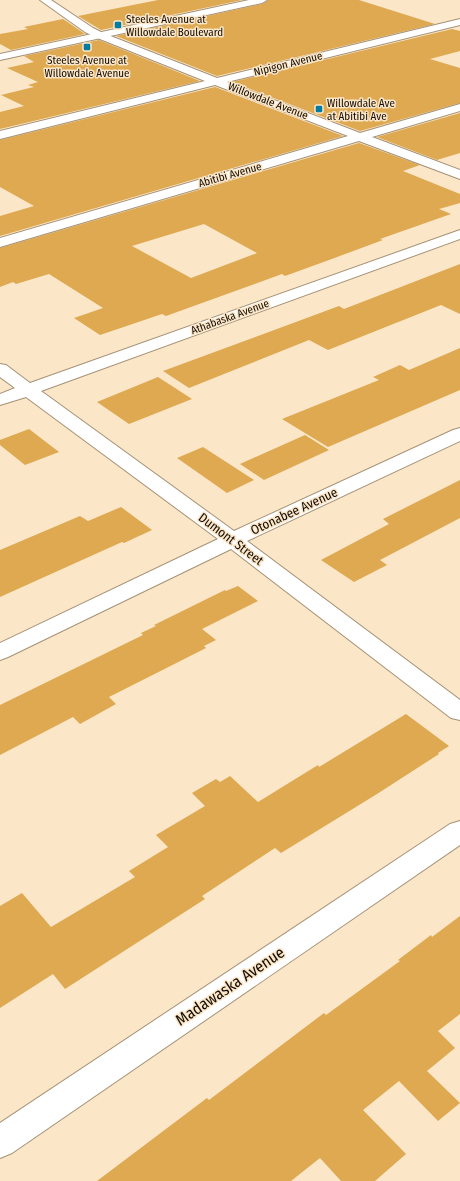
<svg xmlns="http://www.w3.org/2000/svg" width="460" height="1181" font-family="'Fira Sans Condensed',sans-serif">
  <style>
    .building { fill: #dea950; fill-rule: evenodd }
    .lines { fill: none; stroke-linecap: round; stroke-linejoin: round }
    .minor-casing { stroke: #a59276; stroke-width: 2 }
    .major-casing { stroke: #a59276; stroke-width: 2 }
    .minor { fill: #fff; fill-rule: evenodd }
    .major { fill: #fff; fill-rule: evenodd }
    .poi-dot { fill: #007ca3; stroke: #fbe6c8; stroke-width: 1.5 }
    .labels { text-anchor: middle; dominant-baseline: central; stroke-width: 3; stroke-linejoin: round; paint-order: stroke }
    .far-poi-label { font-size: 11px; fill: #120b03; stroke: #fbe6c8; text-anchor: start }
    .far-street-label { font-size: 11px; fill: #120b03; stroke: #fbe6c8 }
    .street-label { font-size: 13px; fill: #120b03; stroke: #fbe6c8 }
    .near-street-label { font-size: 16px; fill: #120b03; stroke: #fbe6c8 }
  </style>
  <rect width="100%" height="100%" fill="#fbe6c8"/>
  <g class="building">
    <path d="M 158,0 L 242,0 L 101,30 L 78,16 Z"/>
    <path d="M 268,0 L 359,0 L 435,24 L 217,76 L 116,36 L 262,4 Z"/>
    <path d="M 63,19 L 85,34 L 11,50 L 0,44 L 0,34 L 28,29 L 24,27 Z"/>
    <path d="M 452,29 L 460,31 L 460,51 L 430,59 L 460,68 L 460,103 L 360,131 L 232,82 Z"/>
    <path d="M 99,40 L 200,81 L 0,129 L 0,112 L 24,106 L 1,95 L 34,87 L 28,85 L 38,82 L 7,68 L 34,62 L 24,56 Z"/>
    <path d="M 215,87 L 343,136 L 0,236 L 0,216 L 34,206 L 0,187 L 0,140 Z"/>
    <path d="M 460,113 L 460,153 L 437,160 L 377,137 Z"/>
    <path d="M 359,143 L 420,165 L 403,171 L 460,194 L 460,203 L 439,209 L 451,214 L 380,239 L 383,240 L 329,260 L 285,276 L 282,274 L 166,316 L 162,314 L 100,335 L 74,318 L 103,308 L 49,274 L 16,284 L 13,282 L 0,287 L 0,248 ZM 204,224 L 257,253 L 191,278 L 132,246 Z"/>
    <path d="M 460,264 L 460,314 L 441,305 L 328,350 L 309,340 L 189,388 L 163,371 L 339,306 L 344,309 Z"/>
    <path d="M 460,348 L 460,390 L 328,447 L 282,419 L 379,380 L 373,377 L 400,365 L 409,370 Z"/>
    <path d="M 158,377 L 192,399 L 129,424 L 97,402 Z"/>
    <path d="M 29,429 L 59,452 L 25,465 L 0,445 L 0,440 Z"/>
    <path d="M 305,435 L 329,450 L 264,480 L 240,464 Z"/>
    <path d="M 203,447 L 254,480 L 227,493 L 177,458 Z"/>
    <path d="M 460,480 L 460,518 L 380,560 L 387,565 L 354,582 L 321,560 L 389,524 L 383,519 Z"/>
    <path d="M 121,507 L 152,530 L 124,543 L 122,542 L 0,597 L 0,550 L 80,516 L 88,521 Z"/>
    <path d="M 238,586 L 258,601 L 202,629 L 216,640 L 204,646 L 206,648 L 109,697 L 116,704 L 80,724 L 73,717 L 0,755 L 0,705 L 143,635 L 141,633 L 156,626 L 154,625 L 225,590 L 226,591 Z"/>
    <path d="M 406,714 L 449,746 L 438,753 L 439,754 L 377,794 L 281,853 L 275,848 L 202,896 L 205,899 L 65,989 L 53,974 L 0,1008 L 0,906 L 22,893 L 51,927 L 135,877 L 129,871 L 168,847 L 156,835 L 205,806 L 192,793 L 216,779 L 220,782 L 230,776 L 258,802 L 318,765 L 319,767 Z"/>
    <path d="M 460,916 L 460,1014 L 438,1031 L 455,1048 L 427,1071 L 460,1103 L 438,1121 L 399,1081 L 363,1110 L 406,1154 L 375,1181 L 341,1181 L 320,1158 L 291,1181 L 97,1181 L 207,1098 L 209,1100 L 324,1013 L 326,1015 L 400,961 L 398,960 L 431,935 L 432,937 Z"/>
  </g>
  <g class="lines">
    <g class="minor-casing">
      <g id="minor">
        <path d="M 40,0 L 51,0 L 93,28 L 103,33 L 217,78 L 460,19 L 460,25 L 227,82 L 360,133 L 460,104 L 460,111 L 372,137 L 460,170 L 460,179 L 359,141 L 0,247 L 0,238 L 348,136 L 215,85 L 0,139 L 0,131 L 205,81 L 95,37 L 85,32 Z"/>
        <path d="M 460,230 L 460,239 L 41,391 L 234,531 L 453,430 L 460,428 L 460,441 L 247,541 L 460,700 L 460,720 L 451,718 L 231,549 L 8,657 L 0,660 L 0,643 L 218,539 L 26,397 L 0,405 L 0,394 L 15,388 L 0,377 L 0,364 L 6,365 L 30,383 Z"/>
        <path d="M 460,821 L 460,845 L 12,1153 L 0,1158 L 0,1123 L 450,824 Z"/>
      </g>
    </g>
    <g class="major-casing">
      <path id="major" d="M 249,0 L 267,0 L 262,3 L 0,60 L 0,54 Z"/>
    </g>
    <use href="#minor" class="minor"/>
    <use href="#major" class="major"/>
  </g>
  <g class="poi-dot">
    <rect x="114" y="21" width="8" height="8" rx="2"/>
    <rect x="83" y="43" width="8" height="8" rx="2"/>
    <rect x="315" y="105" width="8" height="8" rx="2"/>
  </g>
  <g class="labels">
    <g class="far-poi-label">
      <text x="126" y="19">Steeles Avenue at<tspan x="126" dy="13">Willowdale Boulevard</tspan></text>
      <text x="87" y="60" text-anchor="middle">Steeles Avenue at<tspan x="87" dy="13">Willowdale Avenue</tspan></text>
      <text x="327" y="103">Willowdale Ave<tspan x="327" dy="13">at Abitibi Ave</tspan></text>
    </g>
    <g class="far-street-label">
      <text transform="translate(288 64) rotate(-14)">Nipigon Avenue</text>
      <text transform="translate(268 101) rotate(21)">Willowdale Avenue</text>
      <text transform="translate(230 175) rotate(-16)">Abitibi Avenue</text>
      <text transform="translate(230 317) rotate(-20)">Athabaska Avenue</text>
    </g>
    <g class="street-label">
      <text transform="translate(294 511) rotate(-25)">Otonabee Avenue</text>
      <text transform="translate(231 539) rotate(37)">Dumont Street</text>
    </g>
    <g class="near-street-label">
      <text transform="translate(230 986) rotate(-34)">Madawaska Avenue</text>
    </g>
  </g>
</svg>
